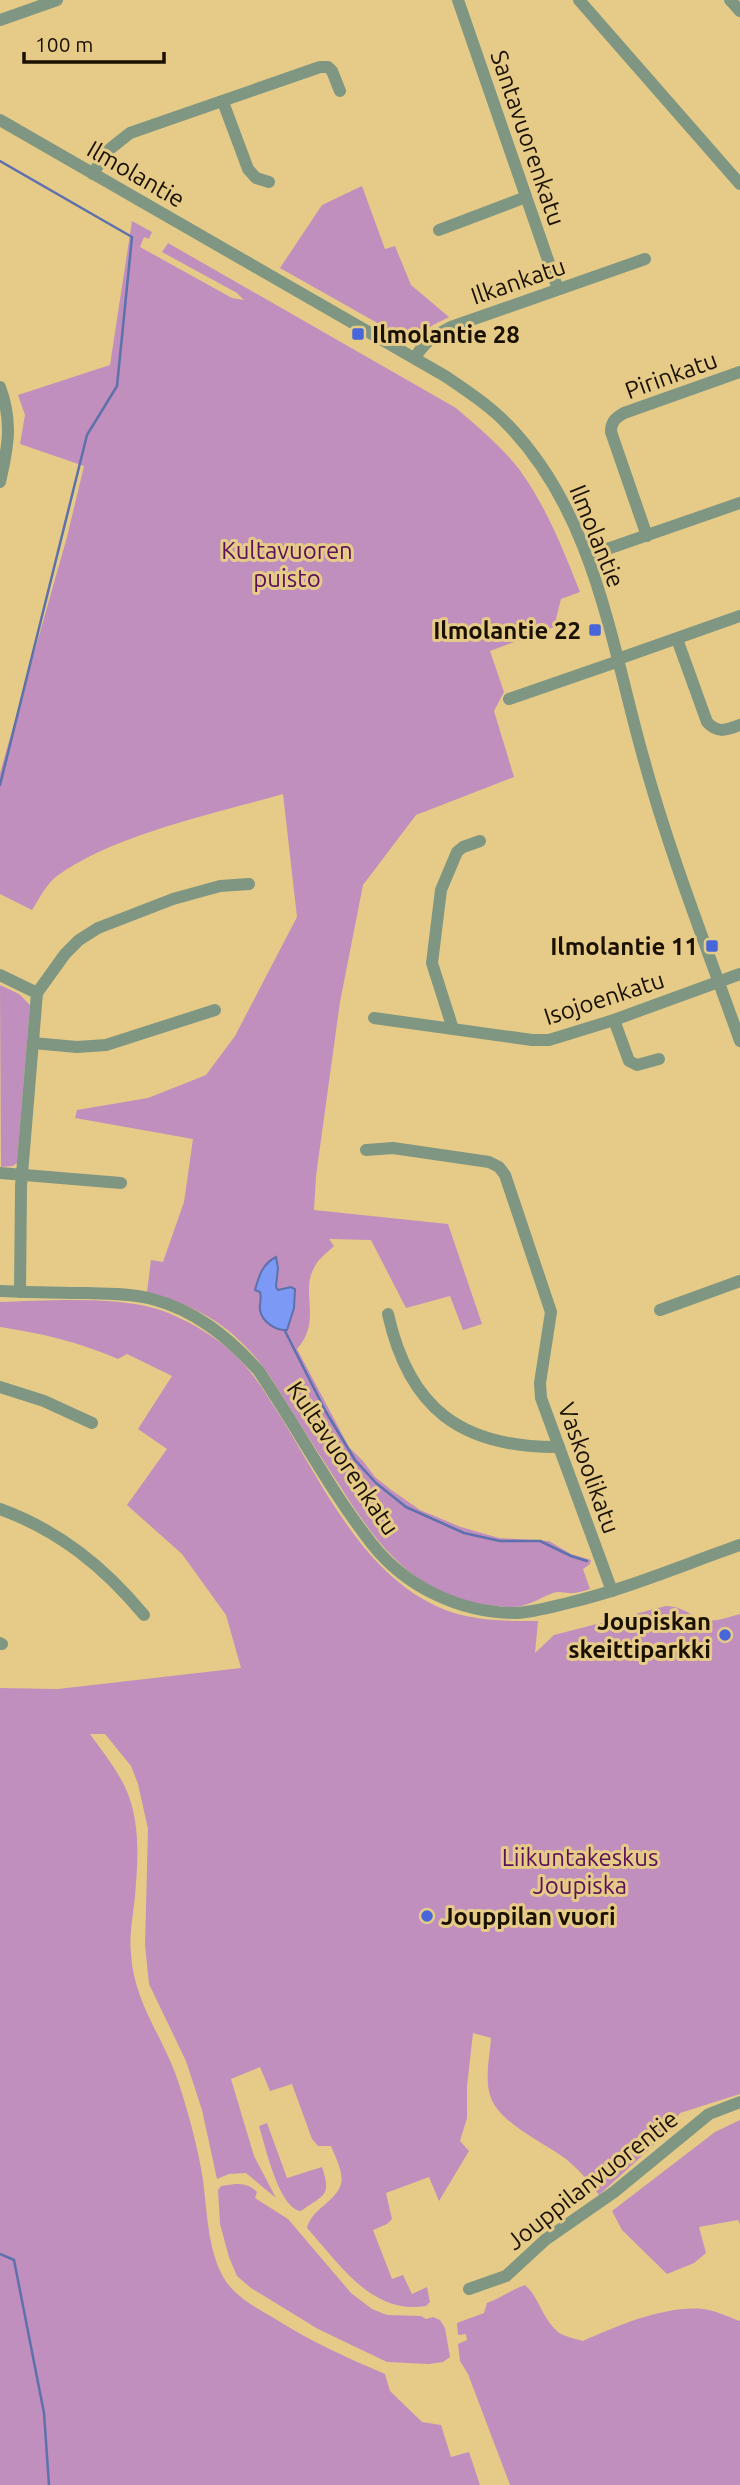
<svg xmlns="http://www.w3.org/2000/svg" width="740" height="2485" font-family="Ubuntu,sans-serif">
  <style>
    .green { fill: #c08fbd }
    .water { fill: #7c9af5; stroke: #5e71ac; stroke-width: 2 }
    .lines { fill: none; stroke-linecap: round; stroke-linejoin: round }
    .stream { stroke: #5e71ac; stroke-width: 2.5 }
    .minor { stroke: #7f9782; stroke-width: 12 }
    .poi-dot { fill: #4766da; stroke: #e6cb88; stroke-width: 2.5 }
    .labels { text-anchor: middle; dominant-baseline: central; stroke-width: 6; stroke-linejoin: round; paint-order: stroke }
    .street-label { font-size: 24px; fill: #191000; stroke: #e6cb88 }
    .poi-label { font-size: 24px; font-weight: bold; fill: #191000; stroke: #e6cb88; text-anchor: end }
    .park-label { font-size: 24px; fill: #5a1159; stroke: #e6cb88 }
  </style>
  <rect width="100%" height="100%" fill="#e6cb88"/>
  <g class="green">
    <path d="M 362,186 L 385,249 L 395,246 L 411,285 L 449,317 L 433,325 L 411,342 L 280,268 L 322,205 Z"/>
    <path d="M 132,221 L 152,232 L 149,239 L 144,237 L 140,247 L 232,298 L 244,300 L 237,293 L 162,252 L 168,243 L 456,408 C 478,427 501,446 519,469 C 546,506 563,549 580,592 L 561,599 L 554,627 L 490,651 L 504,692 L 494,711 L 514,777 L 416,815 L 363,885 L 340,1002 L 316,1176 L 314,1210 L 448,1224 L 482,1324 L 463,1330 L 450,1296 L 406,1308 L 371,1240 L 329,1239 L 334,1246 C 328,1252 319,1258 315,1266 C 299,1292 323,1320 297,1349 L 349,1447 L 363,1461 L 375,1477 L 390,1489 L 420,1510 L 461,1527 L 499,1538 L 549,1541 L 571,1554 L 591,1560 L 590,1564 L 583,1569 L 590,1589 C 583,1591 575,1594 569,1593 C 563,1593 559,1591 553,1593 C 537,1599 527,1608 508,1607 C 422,1603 382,1553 340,1486 C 322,1459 305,1432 288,1405 C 275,1384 262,1362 244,1345 C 217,1317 184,1302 147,1292 L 151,1260 L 163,1262 L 184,1202 L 193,1139 L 75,1118 L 77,1110 L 148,1098 L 206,1075 L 235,1036 L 297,917 L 283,794 C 214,814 115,834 57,876 C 47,883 39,899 32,910 L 0,894 L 0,773 L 67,537 L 84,466 L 20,444 L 25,415 L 18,395 L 110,365 Z"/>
    <path d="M 0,985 L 19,994 L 30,1005 L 17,1163 L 13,1166 L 1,1167 Z"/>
    <path d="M 0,1302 C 51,1301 127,1294 173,1315 C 196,1325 217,1338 235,1355 C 254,1373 268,1397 282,1419 C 326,1490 368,1585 454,1613 C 480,1621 511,1621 538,1621 L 535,1653 L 554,1635 L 666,1606 C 682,1607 686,1612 699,1618 C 713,1624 727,1617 740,1614 L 740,2094 L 680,2113 L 665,2135 L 599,2195 C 590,2182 578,2169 566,2159 C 544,2143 500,2123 491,2098 C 484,2080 490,2056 491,2038 L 473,2033 L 467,2086 L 467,2118 L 460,2141 L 469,2151 L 439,2201 L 429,2177 L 386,2193 L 392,2219 L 387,2224 L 373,2230 L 392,2279 L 403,2275 L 412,2294 L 427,2287 L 430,2302 L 426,2306 C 371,2315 339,2263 307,2228 C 311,2209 336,2202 341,2184 C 344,2173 335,2156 331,2146 L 318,2146 L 312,2139 L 292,2084 L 270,2091 L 260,2067 L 231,2079 L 254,2156 L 276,2198 L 246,2173 L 229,2174 L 217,2179 L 202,2110 L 186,2061 L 149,1984 L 145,1945 L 148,1829 L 138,1784 L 131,1766 L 105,1734 L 90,1734 C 102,1751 116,1768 125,1787 C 141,1821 138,1861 135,1896 C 133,1915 129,1936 131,1954 C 134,2005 166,2040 180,2087 C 189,2116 197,2144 202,2174 C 208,2209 206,2262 233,2290 C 244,2301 258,2309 272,2317 C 308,2340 345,2357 385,2374 L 390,2391 L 422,2422 L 441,2425 L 451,2457 L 469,2452 L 480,2485 L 0,2485 L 0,1688 L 58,1689 L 241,1668 L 226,1615 L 182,1554 L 127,1505 L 167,1449 L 138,1429 L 172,1376 L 127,1354 L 118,1359 C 79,1342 41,1333 0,1327 Z"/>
    <path d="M 740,2120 L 740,2224 L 738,2220 L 699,2227 L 706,2253 L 694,2263 L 667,2274 L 622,2230 L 612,2211 L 715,2132 Z"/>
    <path d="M 267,2123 L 287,2178 L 322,2167 C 332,2197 324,2194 301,2211 C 279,2209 265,2145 259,2126 Z"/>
    <path d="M 235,2184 C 244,2184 250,2185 257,2192 L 255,2198 L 288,2219 L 351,2293 L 372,2309 L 387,2315 L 421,2316 L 426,2319 L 433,2317 L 440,2320 L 445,2328 L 450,2357 L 443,2362 L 429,2364 L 387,2362 L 318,2329 L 251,2288 L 237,2276 L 229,2257 L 220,2224 L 218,2190 L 221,2186 Z"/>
    <path d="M 525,2285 C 540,2298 543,2322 561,2334 C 567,2337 576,2339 583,2341 C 616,2326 666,2305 703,2309 C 715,2310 728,2317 740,2321 L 740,2485 L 510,2485 L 468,2374 L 460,2361 L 458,2344 L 467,2340 L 466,2334 L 458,2335 L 457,2323 L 484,2313 L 487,2303 C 501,2298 511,2290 525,2285 Z"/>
  </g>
  <path class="water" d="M 276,1257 L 278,1268 L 276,1287 L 278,1290 L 291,1287 L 295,1289 L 294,1308 L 287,1330 C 276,1331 262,1322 260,1310 C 259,1304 262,1299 260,1292 L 255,1290 C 259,1276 262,1264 276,1257 Z"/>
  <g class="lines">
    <g class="stream">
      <path d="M 0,161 L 132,237 L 117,386 L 87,435 L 0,785"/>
      <path d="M 285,1331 L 326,1412 L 355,1460 L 376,1483 L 406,1507 L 464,1533 L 500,1541 L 540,1541 L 571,1556 L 587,1561"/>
      <path d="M 0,2254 L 14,2260 L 44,2413 L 49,2485"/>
    </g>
    <g class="minor">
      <path d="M 458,0 L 558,289"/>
      <path d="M 579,0 L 740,184"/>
      <path d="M 730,0 L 740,11"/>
      <path d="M 0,20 L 57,0"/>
      <path d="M 223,102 L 248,169 L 256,178 L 269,182"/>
      <path d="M 0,120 L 445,376 C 467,391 490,406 508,425 C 595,515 611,644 644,760 C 670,855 707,948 740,1041"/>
      <path d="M 93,174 L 106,152 L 130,133 L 320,67 L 328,67 L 332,71 L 340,91"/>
      <path d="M 439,230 L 526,197"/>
      <path d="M 415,358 C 424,342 435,335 451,327 L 645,259"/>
      <path d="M 0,387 C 13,422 8,447 0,482"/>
      <path d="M 647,536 L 611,432 C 611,422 615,418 624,413 L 740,372"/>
      <path d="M 587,556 L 740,503"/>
      <path d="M 677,639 L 707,722 C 718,734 726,730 740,725"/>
      <path d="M 618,659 L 740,616"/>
      <path d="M 509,699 L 619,661"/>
      <path d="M 0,975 L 37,993"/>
      <path d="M 374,1018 L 532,1040 L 549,1040 L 614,1020 L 740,974"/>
      <path d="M 614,1020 L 629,1061 L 637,1065 L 659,1059"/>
      <path d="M 453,1029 L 432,963 L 441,890 L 457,852 L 463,847 L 480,841"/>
      <path d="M 33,1043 L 77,1047 L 106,1045 L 215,1010"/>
      <path d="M 366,1150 L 393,1148 L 489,1162 L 499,1167 L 505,1175 L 551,1312 L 540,1383 L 541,1398 L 612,1591"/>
      <path d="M 0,1173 L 121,1183"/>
      <path d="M 0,1291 C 29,1292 58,1293 87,1293 C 108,1294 131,1293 152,1299 C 195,1310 228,1337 258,1370 C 297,1427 329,1489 372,1544 C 406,1587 460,1613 516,1613 C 534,1612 551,1607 568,1603 C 627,1589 683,1565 740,1545"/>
      <path d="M 20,1292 L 21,1186 L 37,993 L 65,954 L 79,940 L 98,928 L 173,899 L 220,886 L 249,884"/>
      <path d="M 660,1310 L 740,1281"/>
      <path d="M 388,1314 C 409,1409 462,1448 559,1447"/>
      <path d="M 0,1387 L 44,1401 L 92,1423"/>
      <path d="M 0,1509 C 60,1531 104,1567 144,1615"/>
      <path d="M 0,1643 L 2,1644"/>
      <path d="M 469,2289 L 506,2276 L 545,2240 L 614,2192 L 709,2114 L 740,2102"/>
    </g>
  </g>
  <g class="poi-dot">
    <rect x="351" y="327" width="14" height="14" rx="3.5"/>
    <rect x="588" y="623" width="14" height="14" rx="3.5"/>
    <rect x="705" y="939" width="14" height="14" rx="3.5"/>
    <circle cx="725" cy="1635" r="7"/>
    <circle cx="427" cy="1916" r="7"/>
  </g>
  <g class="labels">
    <g class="street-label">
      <text transform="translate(528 138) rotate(71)">Santavuorenkatu</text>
      <text transform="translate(136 174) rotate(30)">Ilmolantie</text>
      <text transform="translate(518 281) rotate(-19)">Ilkankatu</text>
      <text transform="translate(671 375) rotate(-20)">Pirinkatu</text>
      <text transform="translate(597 536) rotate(68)">Ilmolantie</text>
      <text transform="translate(604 998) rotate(-18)">Isojoenkatu</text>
      <text transform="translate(343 1458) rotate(56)">Kultavuorenkatu</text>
      <text transform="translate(589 1468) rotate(70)">Vaskoolikatu</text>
      <text transform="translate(592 2180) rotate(-38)">Jouppilanvuorentie</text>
    </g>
    <g class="poi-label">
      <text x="372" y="334" text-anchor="start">Ilmolantie 28</text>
      <text x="581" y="630">Ilmolantie 22</text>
      <text x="698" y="946">Ilmolantie 11</text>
      <text x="711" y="1621">Joupiskan<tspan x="711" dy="28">skeittiparkki</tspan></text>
      <text x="441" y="1916" text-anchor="start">Jouppilan vuori</text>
    </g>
    <g class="park-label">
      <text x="287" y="550">Kultavuoren<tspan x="287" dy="28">puisto</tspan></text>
      <text x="580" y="1857">Liikuntakeskus<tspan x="580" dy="28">Joupiska</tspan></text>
    </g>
  </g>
  <path d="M24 52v10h140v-10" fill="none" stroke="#191000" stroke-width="3.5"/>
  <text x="35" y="52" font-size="21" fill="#191000" stroke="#e6cb88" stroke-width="5" paint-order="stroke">100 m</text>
</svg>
